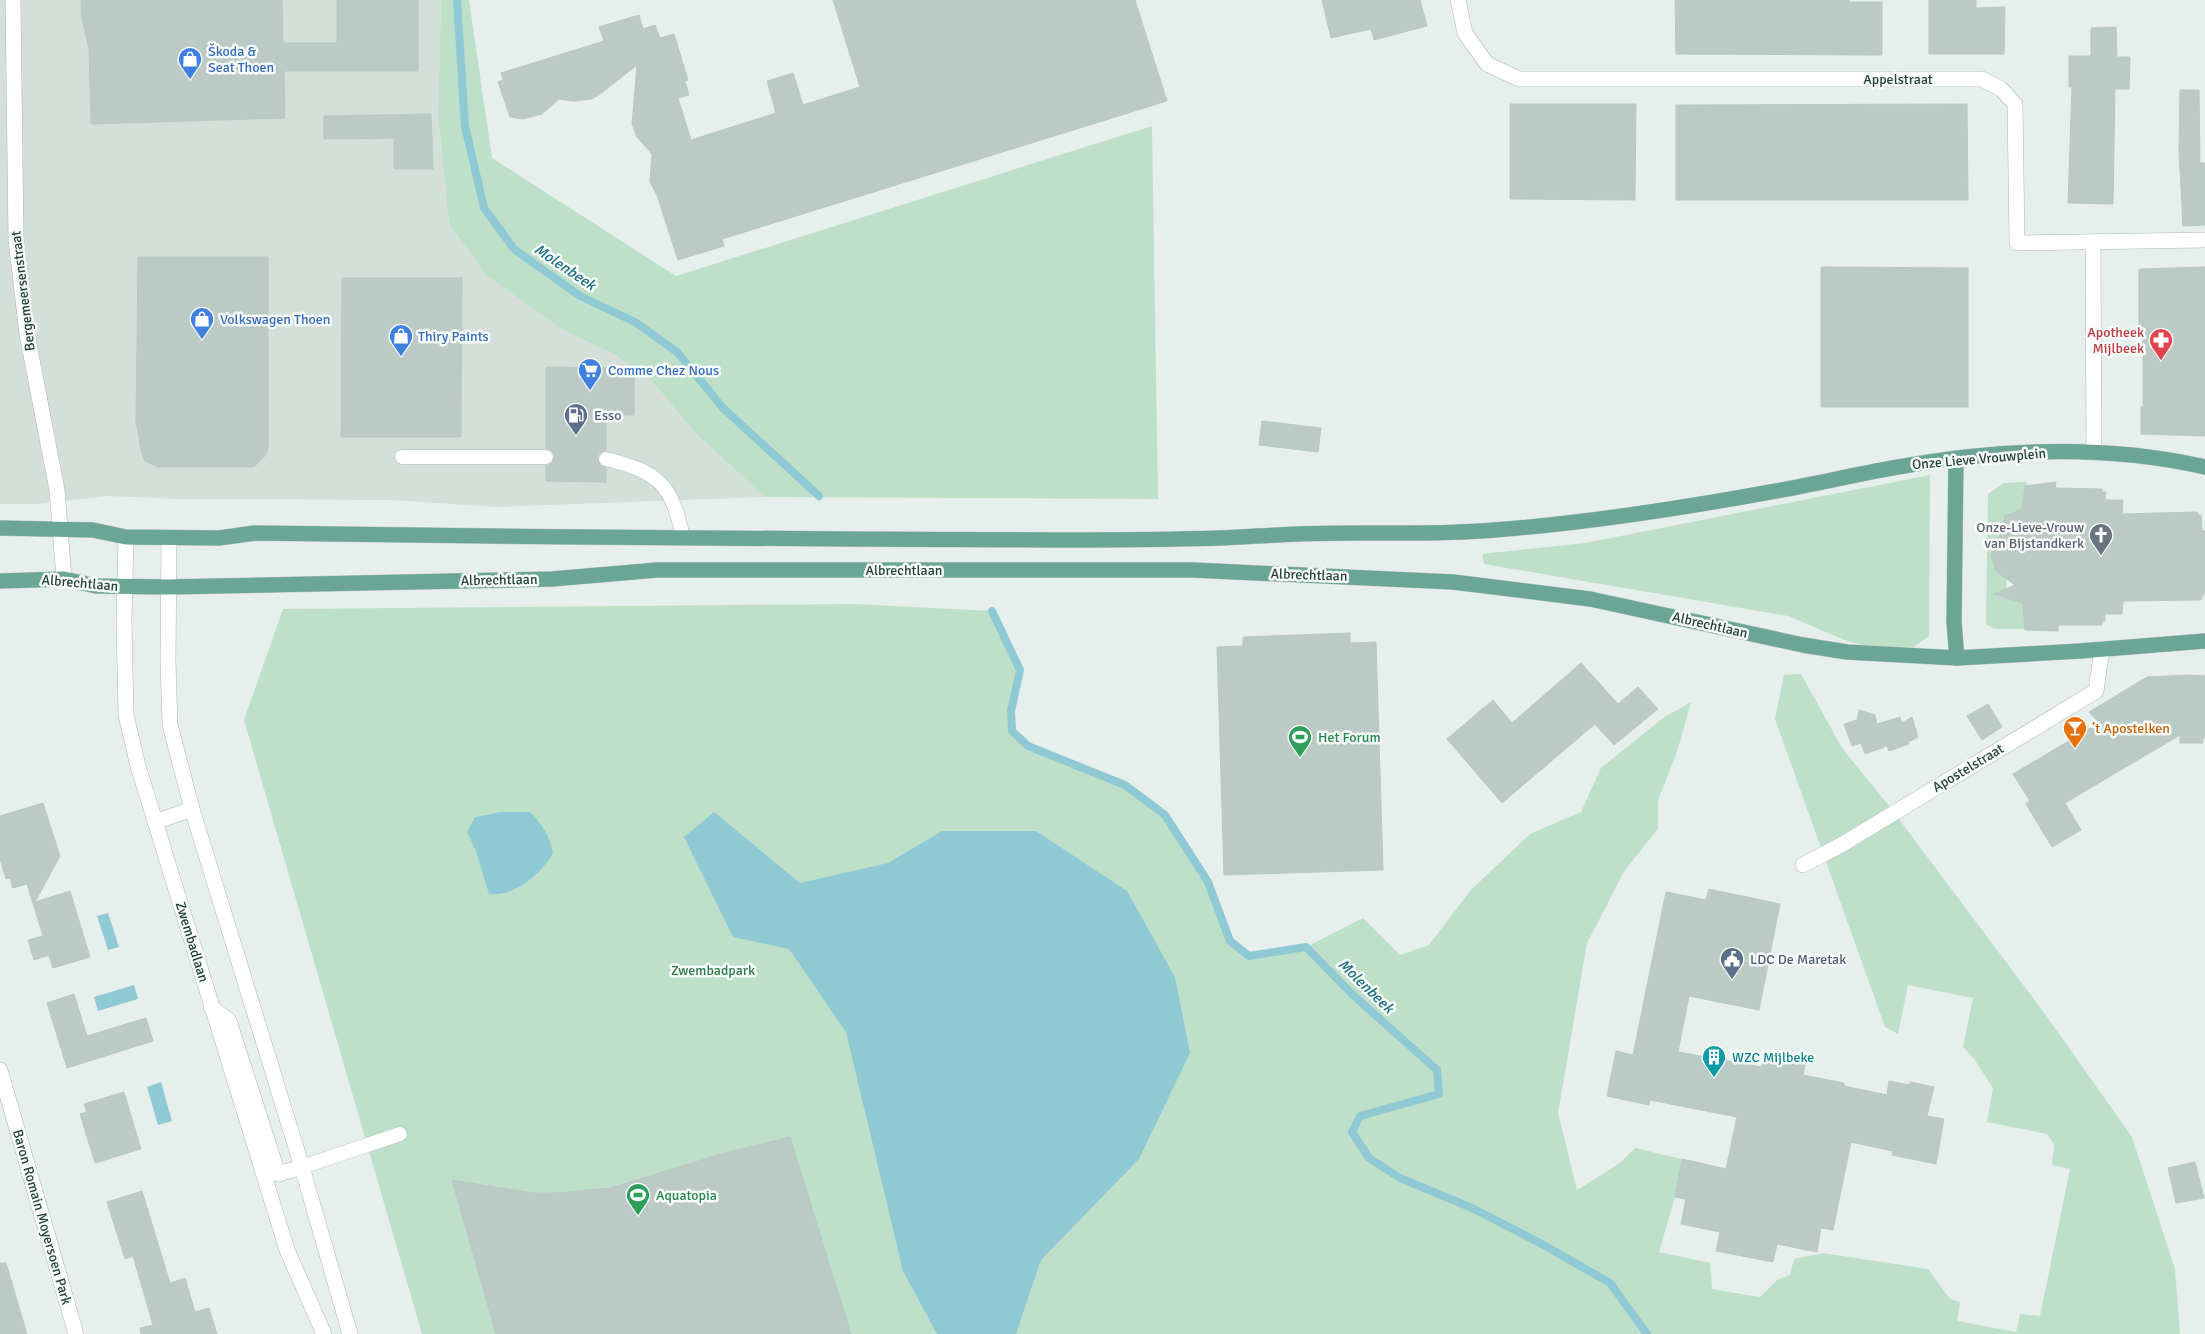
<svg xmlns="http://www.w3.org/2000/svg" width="2205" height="1334" font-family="Signika,sans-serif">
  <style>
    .built { fill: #d4dfda }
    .green { fill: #bfe0c8 }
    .water { fill: #8ec9d4 }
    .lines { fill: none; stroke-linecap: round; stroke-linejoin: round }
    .stream { stroke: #8ec9d4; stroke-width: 8 }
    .building { fill: #bbcac4; stroke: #b8c9c2 }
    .lane-casing { stroke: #a8b8b2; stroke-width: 15 }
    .street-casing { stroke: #a8b8b2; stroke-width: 16 }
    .secondary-casing { stroke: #a4bbb3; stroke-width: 16 }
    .primary-casing { stroke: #c2cac8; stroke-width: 16 }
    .lane { stroke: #fff; stroke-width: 14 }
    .street { stroke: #fff; stroke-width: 15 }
    .secondary { stroke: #fff; stroke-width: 15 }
    .primary { stroke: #6aa596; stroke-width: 15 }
    .labels { text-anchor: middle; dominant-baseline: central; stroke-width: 5; stroke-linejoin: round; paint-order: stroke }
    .shop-label { font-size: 14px; fill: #366cbe; stroke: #f7fbf9; text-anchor: start }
    .street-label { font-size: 14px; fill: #24423a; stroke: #f7fbf9 }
    .health-label { font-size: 14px; fill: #be3a42; stroke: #f7fbf9; text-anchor: end }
    .service-label { font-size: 14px; fill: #4e5e75; stroke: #f7fbf9; text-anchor: start }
    .worship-label { font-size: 14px; fill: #5b616d; stroke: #f7fbf9; text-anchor: end }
    .food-label { font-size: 14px; fill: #c56008; stroke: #f7fbf9; text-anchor: start }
    .leisure-label { font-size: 14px; fill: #27864d; stroke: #f7fbf9; text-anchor: start }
    .park-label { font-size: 14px; fill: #2d7a4b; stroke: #f7fbf9 }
    .culture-label { font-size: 14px; fill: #0d838f; stroke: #f7fbf9; text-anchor: start }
    .water-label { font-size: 15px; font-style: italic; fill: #1c6f80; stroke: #f7fbf9 }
  </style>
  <rect width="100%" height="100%" fill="#e6efeb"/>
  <path class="built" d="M 0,0 L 441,0 L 438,114 L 449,224 L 487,276 L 561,329 L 616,355 L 651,380 L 696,434 L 765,497 L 497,507 L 391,500 L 177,499 L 109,496 L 36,504 L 0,504 Z"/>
  <g class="green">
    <path d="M 441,0 L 469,0 L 492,158 L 676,276 L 1152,126 L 1158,499 L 765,497 L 696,434 L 651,380 L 616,355 L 561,329 L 487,276 L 449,224 L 438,114 Z"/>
    <path d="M 1930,475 L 1929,636 L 1903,655 L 1847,641 L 1788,616 L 1484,564 L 1482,554 L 1585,543 Z"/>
    <path d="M 2026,482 L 2027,515 L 2007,579 L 2006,589 L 2027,598 L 2025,629 L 1994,629 L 1986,624 L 1988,494 L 2004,483 Z"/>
    <path d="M 854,604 L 992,611 L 1020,670 L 1011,711 L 1012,731 L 1028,746 L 1125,785 L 1165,815 L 1208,882 L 1230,941 L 1249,956 L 1306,947 L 1363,918 L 1400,955 L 1429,945 L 1470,891 L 1530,834 L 1581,812 L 1601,768 L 1663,718 L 1691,702 L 1677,752 L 1658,800 L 1658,829 L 1625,870 L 1587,943 L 1558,1113 L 1577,1190 L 1620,1163 L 1635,1148 L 1682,1159 L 1675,1197 L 1659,1252 L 1710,1263 L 1712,1289 L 1760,1297 L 1777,1280 L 1790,1275 L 1794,1259 L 1823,1253 L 1928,1269 L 1950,1299 L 1960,1302 L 1957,1321 L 2016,1332 L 2020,1314 L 2040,1316 L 2070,1169 L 2052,1165 L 2054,1144 L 2047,1134 L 1987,1122 L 1993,1088 L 1974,1059 L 1963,1047 L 1973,998 L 1908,985 L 1898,1034 L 1885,1027 L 1775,719 L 1784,675 L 1801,674 L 1842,748 L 1889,806 L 2045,1014 L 2132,1137 L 2175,1269 L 2180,1334 L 422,1334 L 244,720 L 283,609 Z"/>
  </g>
  <g class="water">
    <path d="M 501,812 L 530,812 C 542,824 550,836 553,853 C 541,874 515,897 489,894 L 476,851 L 467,832 L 475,817 Z"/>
    <path d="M 714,812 L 800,883 L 888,863 L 942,831 L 1036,831 L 1127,891 L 1175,977 L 1190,1053 L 1139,1159 L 1041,1260 L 1016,1334 L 937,1334 L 903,1271 L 846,1032 L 789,949 L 733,937 L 684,837 Z"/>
    <path d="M 108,913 L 119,947 L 108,950 L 97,916 Z"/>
    <path d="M 134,985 L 138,999 L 98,1011 L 94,997 Z"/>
    <path d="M 161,1082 L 172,1121 L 158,1125 L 147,1087 Z"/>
  </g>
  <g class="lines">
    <g class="stream">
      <path d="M 457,0 L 465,126 L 484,208 L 514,249 L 580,296 L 635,322 L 677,352 L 723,408 L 819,496"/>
      <path d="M 992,611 L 1020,670 L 1011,711 L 1012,731 L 1028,746 L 1125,785 L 1165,815 L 1208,882 L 1230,941 L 1249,956 L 1306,947 L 1354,996 L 1437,1070 L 1439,1094 L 1360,1116 L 1352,1132 L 1369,1158 L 1400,1178 L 1472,1208 L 1540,1243 L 1610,1283 L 1647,1334"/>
    </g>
  </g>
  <g class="building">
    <path d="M 81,0 L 282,0 L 283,43 L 337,43 L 337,0 L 418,0 L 418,71 L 284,71 L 285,118 L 91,124 L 89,49 L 82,18 Z"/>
    <path d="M 833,0 L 1135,0 L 1167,101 L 722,239 L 724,246 L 678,260 L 657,195 L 650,182 L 652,154 L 637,137 L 632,124 L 637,65 L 599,95 L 591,99 L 573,101 L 559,99 L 542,114 L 523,119 L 510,117 L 498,82 L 503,80 L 501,73 L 604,41 L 599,27 L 639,15 L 643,29 L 655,25 L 660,38 L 674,34 L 688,80 L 685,81 L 689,95 L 678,98 L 691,140 L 776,113 L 767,81 L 793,73 L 803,105 L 860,87 Z"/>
    <path d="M 1322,0 L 1420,0 L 1427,26 L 1374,40 L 1371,29 L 1331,38 Z"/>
    <path d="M 1675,0 L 1849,0 L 1849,2 L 1882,2 L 1882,55 L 1676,54 Z"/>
    <path d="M 1929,0 L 1976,0 L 1976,8 L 2005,7 L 2004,54 L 1929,54 Z"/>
    <path d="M 2116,27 L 2117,57 L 2130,57 L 2129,89 L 2115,89 L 2113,204 L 2068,203 L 2072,87 L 2069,87 L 2069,56 L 2091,56 L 2091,28 Z"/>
    <path d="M 2180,90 L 2199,90 L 2200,163 L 2205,163 L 2205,225 L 2183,226 L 2179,151 Z"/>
    <path d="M 1510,104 L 1636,104 L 1635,200 L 1510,199 Z"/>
    <path d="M 1967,104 L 1968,200 L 1676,200 L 1676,105 Z"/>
    <path d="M 431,114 L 433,169 L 394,169 L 394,138 L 324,139 L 324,116 Z"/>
    <path d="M 138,257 L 268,257 L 268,448 L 265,456 L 254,467 L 158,467 L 145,461 L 142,454 L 136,422 Z"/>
    <path d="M 1821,267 L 1968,268 L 1968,407 L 1821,407 Z"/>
    <path d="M 2205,267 L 2205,436 L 2141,434 L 2141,407 L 2143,407 L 2143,331 L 2139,331 L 2139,269 Z"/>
    <path d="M 342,278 L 462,278 L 461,437 L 341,437 Z"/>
    <path d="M 546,367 L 634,368 L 634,415 L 606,415 L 606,450 L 600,452 L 597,457 L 600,465 L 606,468 L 606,482 L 546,481 L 546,466 L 551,464 L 555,457 L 553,452 L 546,448 Z"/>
    <path d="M 1262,421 L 1321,428 L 1318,452 L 1259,445 Z"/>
    <path d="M 2056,482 L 2055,488 L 2102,489 L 2102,492 L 2106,492 L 2105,500 L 2123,500 L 2122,514 L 2197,512 L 2198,515 L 2201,515 L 2202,531 L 2205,531 L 2205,592 L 2201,600 L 2123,601 L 2122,614 L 2105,614 L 2105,621 L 2102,621 L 2102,625 L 2058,625 L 2058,631 L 2025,630 L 2023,603 L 1994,594 L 2015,585 L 1996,571 L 1991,555 L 2001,533 L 2005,516 L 2022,509 L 2025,486 Z"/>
    <path d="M 1350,633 L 1350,643 L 1376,642 L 1383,870 L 1224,875 L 1217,647 L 1243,646 L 1243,637 Z"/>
    <path d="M 1581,663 L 1618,704 L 1638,687 L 1658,709 L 1614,745 L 1595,724 L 1502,803 L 1447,739 L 1493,700 L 1512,723 Z"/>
    <path d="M 2189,675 L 2205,676 L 2205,738 L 2203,738 L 2203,743 L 2180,743 L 2180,735 L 2065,803 L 2081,830 L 2052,847 L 2026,804 L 2030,801 L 2013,774 L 2099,723 L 2089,712 L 2147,677 Z"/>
    <path d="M 1988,704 L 2002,727 L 1982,740 L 1967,716 Z"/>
    <path d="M 1859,710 L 1875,715 L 1877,724 L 1900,717 L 1902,723 L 1912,717 L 1918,737 L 1908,742 L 1909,744 L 1889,751 L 1887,746 L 1865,754 L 1861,743 L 1852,746 L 1844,724 L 1857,720 Z"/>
    <path d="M 43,803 L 60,856 L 35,902 L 70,891 L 90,957 L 53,968 L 49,955 L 34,960 L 28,940 L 43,936 L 27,884 L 13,888 L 10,878 L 6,879 L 0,859 L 0,816 Z"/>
    <path d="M 1709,889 L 1780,904 L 1759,1010 L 1689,996 L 1678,1052 L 1762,1067 L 1764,1057 L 1805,1065 L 1803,1075 L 1844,1083 L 1844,1086 L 1887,1095 L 1889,1081 L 1909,1085 L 1910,1082 L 1934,1087 L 1927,1116 L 1944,1119 L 1936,1164 L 1892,1155 L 1893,1151 L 1851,1142 L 1833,1230 L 1821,1228 L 1817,1252 L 1777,1244 L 1773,1262 L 1716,1251 L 1720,1232 L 1681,1224 L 1686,1199 L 1675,1197 L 1682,1159 L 1726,1169 L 1737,1117 L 1650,1100 L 1649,1105 L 1607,1096 L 1616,1051 L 1633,1055 L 1666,892 L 1706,900 Z"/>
    <path d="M 74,994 L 87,1036 L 146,1018 L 153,1041 L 67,1068 L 47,1003 Z"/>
    <path d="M 124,1092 L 141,1149 L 95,1163 L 80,1114 L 87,1112 L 84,1104 Z"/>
    <path d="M 790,1137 L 851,1334 L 496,1334 L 452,1180 L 533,1193 L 557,1193 L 610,1188 L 728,1152 Z"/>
    <path d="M 2195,1162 L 2204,1198 L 2176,1203 L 2168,1168 Z"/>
    <path d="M 142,1191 L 170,1283 L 185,1278 L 195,1312 L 209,1308 L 217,1334 L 141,1334 L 140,1328 L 153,1325 L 133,1256 L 125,1259 L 107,1202 Z"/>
    <path d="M 0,1263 L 6,1263 L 27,1334 L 0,1334 Z"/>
  </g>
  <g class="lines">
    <g class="lane-casing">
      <g id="lane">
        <path d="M 402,457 L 546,457"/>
        <path d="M 606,459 C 659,472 672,484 683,538"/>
        <path d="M 302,1167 L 400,1134"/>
      </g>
    </g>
    <g class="street-casing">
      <g id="street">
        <path d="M 13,0 L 16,240 L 27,334 L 57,490 L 64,579"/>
        <path d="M 1458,0 L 1465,33 L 1487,64 L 1519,79 L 1982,79 L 2001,89 L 2015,104 L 2017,243 L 2205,240"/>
        <path d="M 2093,242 L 2094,453"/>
        <path d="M 1803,865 L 1841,845 L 2096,691 L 2102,649"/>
        <path d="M 0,1070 L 76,1334"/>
      </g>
    </g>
    <g class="secondary-casing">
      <g id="secondary">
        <path d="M 126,537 L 124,622 L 126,715 L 138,766 L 287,1250 L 324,1334"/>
        <path d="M 169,537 L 168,662 L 170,725 L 192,809 L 302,1167 L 350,1334"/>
        <path d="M 155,822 L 192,809"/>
        <path d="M 211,1007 L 229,1021 L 278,1174 L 302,1167"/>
      </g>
    </g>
    <g class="primary-casing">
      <g id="primary">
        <path d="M 1956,459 L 1954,622 L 1957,658"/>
        <path d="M 0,528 L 93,530 L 126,537 L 219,538 L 255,533 C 452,536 648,538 845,539 C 970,539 1095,542 1219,538 C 1245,537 1271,535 1298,534 C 1363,531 1429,536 1494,530 C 1589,523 1683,508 1776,491 C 1815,484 1854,475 1892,468 C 1994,449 2104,444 2205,467"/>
        <path d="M 0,581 L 64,579 L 96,586 L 168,587 L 552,579 L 657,570 L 1193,570 L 1453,582 L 1590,599 L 1803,645 L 1847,652 L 1957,658 L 2080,651 L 2205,641"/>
      </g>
    </g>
    <use href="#lane" class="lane"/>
    <use href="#street" class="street"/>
    <use href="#secondary" class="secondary"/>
    <use href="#primary" class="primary"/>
  </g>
  <defs>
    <g id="shop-pin" transform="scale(1.25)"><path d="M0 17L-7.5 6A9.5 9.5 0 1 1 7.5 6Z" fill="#3f7fe0" stroke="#f7fbf9"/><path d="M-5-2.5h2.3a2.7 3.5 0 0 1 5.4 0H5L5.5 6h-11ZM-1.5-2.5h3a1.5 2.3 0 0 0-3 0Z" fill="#fff"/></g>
    <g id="pharmacy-pin" transform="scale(1.25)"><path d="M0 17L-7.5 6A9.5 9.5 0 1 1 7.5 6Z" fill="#e0444e" stroke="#f7fbf9"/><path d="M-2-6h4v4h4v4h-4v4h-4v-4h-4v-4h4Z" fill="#fff"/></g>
    <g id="supermarket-pin" transform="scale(1.25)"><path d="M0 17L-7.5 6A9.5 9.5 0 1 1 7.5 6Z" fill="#3f7fe0" stroke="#f7fbf9"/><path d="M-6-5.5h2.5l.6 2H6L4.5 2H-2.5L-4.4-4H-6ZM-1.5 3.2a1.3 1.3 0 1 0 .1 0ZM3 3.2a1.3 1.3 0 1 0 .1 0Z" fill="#fff"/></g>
    <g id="fuel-pin" transform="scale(1.25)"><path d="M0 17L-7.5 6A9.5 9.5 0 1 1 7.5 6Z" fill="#5c6f8a" stroke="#f7fbf9"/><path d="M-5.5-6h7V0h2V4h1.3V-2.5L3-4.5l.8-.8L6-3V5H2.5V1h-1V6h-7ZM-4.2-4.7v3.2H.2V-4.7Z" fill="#fff"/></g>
    <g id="church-pin" transform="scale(1.25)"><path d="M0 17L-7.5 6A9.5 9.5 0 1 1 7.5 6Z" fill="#6b7280" stroke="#f7fbf9"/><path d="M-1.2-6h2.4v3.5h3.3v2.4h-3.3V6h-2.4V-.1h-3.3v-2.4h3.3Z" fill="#fff"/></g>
    <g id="bar-pin" transform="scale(1.25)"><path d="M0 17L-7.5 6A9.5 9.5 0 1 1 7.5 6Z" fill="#e8710a" stroke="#f7fbf9"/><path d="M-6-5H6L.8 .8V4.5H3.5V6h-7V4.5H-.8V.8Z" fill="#fff"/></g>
    <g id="stadium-pin" transform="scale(1.25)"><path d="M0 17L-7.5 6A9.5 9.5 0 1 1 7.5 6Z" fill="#2e9e5b" stroke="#f7fbf9"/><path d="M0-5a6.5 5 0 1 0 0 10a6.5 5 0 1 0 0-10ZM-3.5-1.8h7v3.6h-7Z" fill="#fff"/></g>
    <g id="civic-pin" transform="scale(1.25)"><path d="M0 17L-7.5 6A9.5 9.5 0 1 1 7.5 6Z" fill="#5c6f8a" stroke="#f7fbf9"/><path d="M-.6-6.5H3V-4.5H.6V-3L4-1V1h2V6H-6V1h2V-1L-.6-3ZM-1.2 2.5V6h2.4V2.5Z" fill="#fff"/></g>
    <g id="building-pin" transform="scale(1.25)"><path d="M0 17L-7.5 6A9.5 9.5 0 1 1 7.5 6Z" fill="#0f9aa8" stroke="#f7fbf9"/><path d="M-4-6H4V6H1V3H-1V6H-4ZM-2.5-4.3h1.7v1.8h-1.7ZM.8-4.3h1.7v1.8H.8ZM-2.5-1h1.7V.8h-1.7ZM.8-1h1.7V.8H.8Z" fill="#fff"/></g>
  </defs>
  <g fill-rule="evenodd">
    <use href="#shop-pin" x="190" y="59"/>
    <use href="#shop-pin" x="202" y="319"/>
    <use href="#shop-pin" x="401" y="336"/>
    <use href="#pharmacy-pin" x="2161" y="340"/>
    <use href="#supermarket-pin" x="590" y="370"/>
    <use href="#fuel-pin" x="576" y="415"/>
    <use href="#church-pin" x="2101" y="535"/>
    <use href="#bar-pin" x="2075" y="728"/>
    <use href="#stadium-pin" x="1300" y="737"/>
    <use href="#civic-pin" x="1732" y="959"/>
    <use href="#building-pin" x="1714" y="1057"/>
    <use href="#stadium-pin" x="638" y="1195"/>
  </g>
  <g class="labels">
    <g class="shop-label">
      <text x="208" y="51">Škoda &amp;<tspan x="208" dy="16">Seat Thoen</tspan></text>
      <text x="220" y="319">Volkswagen Thoen</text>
      <text x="418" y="336">Thiry Paints</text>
      <text x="608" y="370">Comme Chez Nous</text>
    </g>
    <g class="street-label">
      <text x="1898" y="79">Appelstraat</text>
      <text transform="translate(23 291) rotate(-97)">Bergemeersenstraat</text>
      <text transform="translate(1979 459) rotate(-5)">Onze Lieve Vrouwplein</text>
      <text x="904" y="570">Albrechtlaan</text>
      <text transform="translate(1309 575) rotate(2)">Albrechtlaan</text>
      <text transform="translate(499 580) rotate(-1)">Albrechtlaan</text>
      <text transform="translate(80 583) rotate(5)">Albrechtlaan</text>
      <text transform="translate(1710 625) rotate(13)">Albrechtlaan</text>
      <text transform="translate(1968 768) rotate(-31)">Apostelstraat</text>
      <text transform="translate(192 942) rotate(73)">Zwembadlaan</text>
      <text transform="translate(42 1217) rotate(74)">Baron Romain Moyersoen Park</text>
    </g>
    <g class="health-label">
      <text x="2144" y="332">Apotheek<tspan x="2144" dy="16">Mijlbeek</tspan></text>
    </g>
    <g class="service-label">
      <text x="594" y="415">Esso</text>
      <text x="1750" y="959">LDC De Maretak</text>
    </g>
    <g class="worship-label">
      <text x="2084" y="527">Onze-Lieve-Vrouw<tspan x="2084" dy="16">van Bijstandkerk</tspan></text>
    </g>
    <g class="food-label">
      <text x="2092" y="728">’t Apostelken</text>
    </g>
    <g class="leisure-label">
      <text x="1318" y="737">Het Forum</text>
      <text x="656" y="1195">Aquatopia</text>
    </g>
    <g class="park-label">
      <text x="713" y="970">Zwembadpark</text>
    </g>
    <g class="culture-label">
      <text x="1732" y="1057">WZC Mijlbeke</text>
    </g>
    <g class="water-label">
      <text transform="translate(565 267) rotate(34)">Molenbeek</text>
      <text transform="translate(1366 986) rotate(44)">Molenbeek</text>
    </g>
  </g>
</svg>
